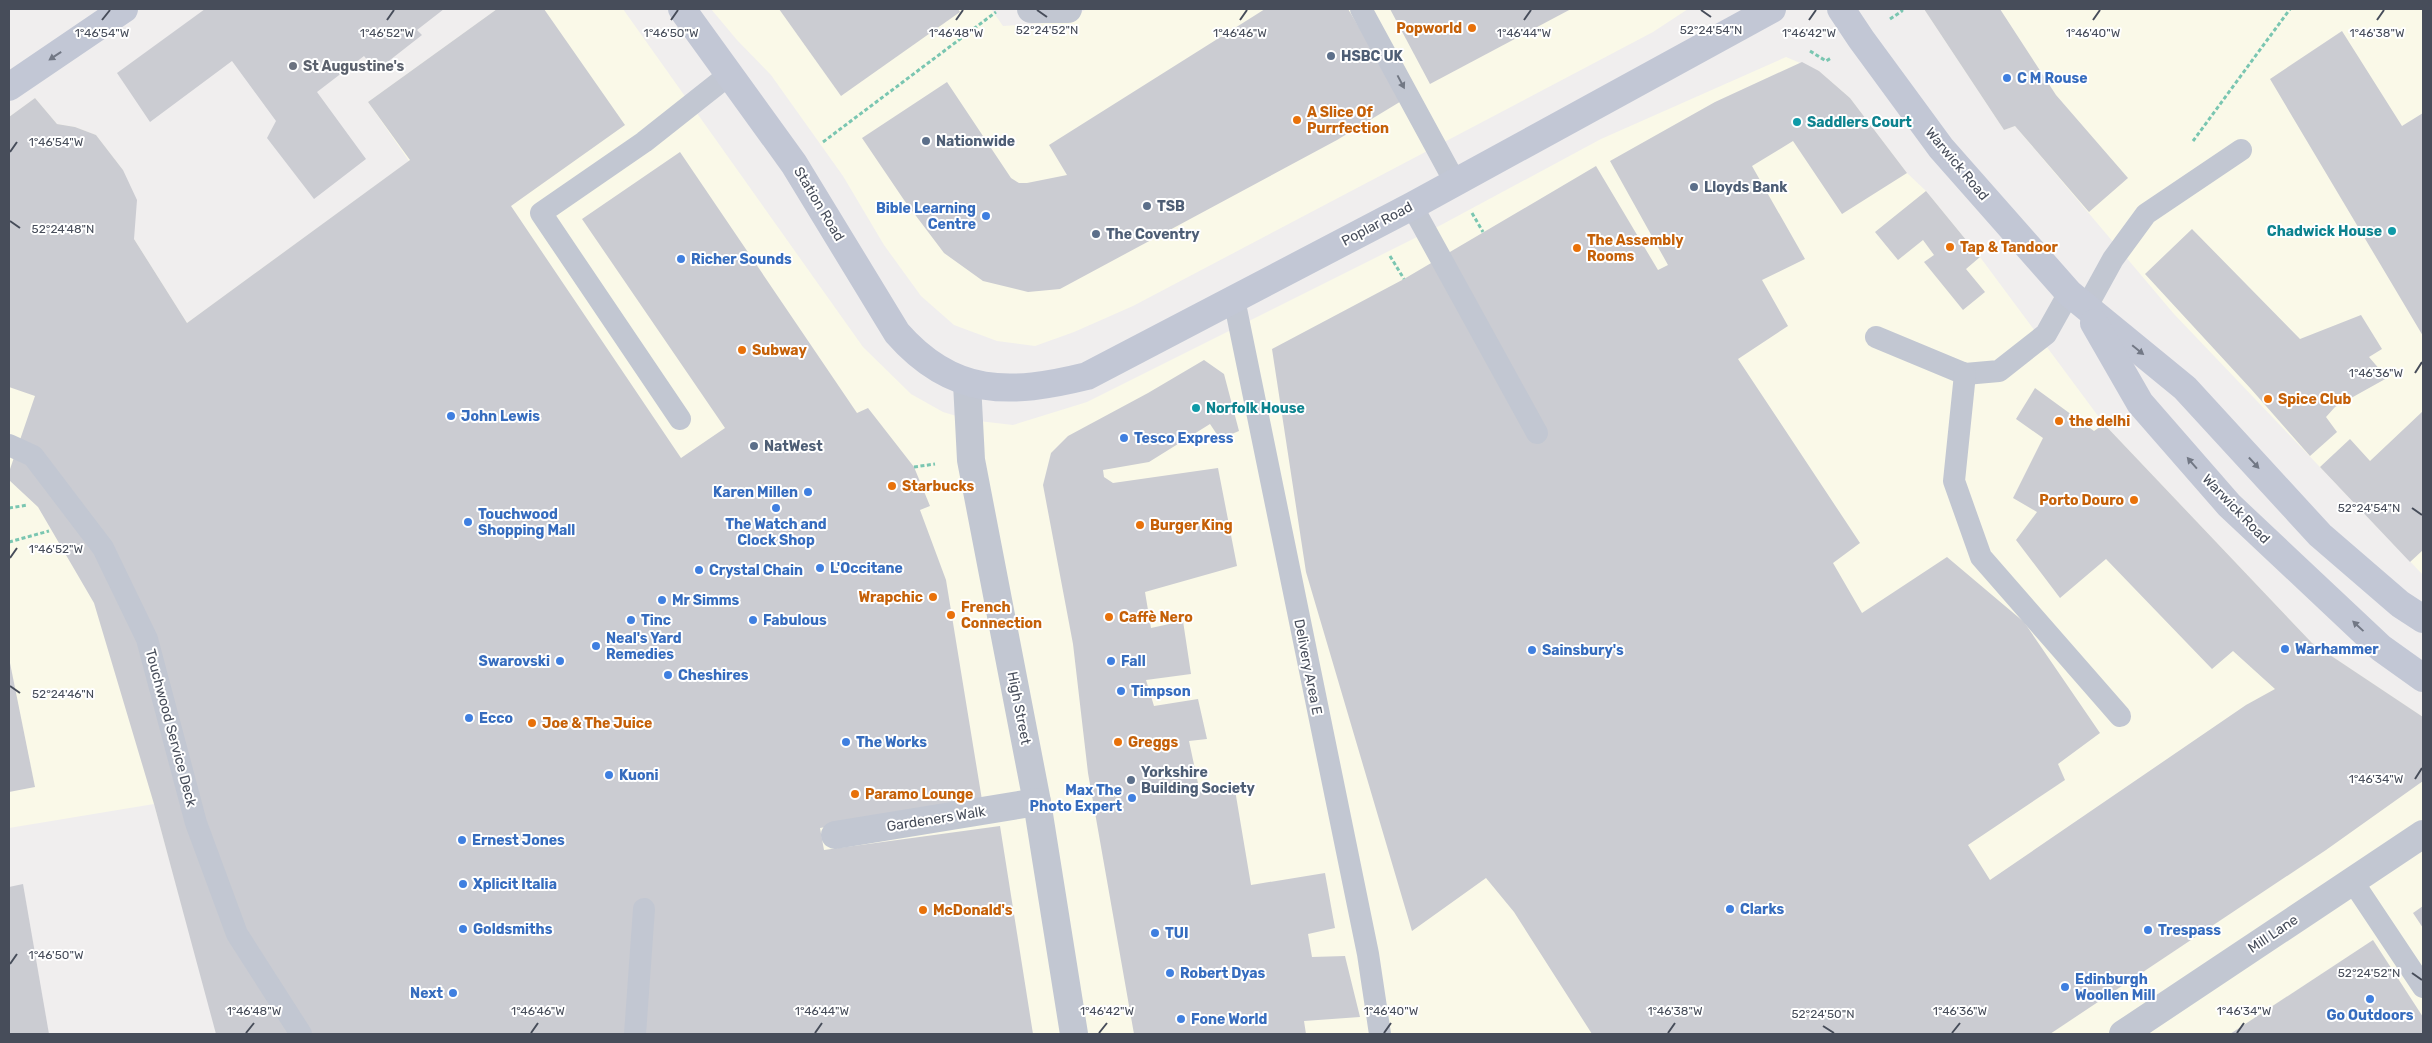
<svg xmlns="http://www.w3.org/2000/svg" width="2432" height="1043" font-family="Rubik,sans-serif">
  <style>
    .commercial { fill: #faf9e8 }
    .building { fill: #cbccd2 }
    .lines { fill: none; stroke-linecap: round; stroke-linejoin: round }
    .path { stroke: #7ac6b1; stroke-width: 3; stroke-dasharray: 4 2.5; stroke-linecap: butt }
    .lane { stroke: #c2c7d2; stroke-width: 22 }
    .street { stroke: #c2c7d2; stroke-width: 28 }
    .secondary { stroke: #c2c7d5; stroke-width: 28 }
    .oneway { fill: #727885 }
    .oneway2 { fill: #727884 }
    .ticks { fill: none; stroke: #474d5a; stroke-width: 2 }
    .food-dot { fill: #e8710a; stroke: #fff; stroke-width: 2 }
    .service-dot { fill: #5c6f8a; stroke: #fff; stroke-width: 2 }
    .worship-dot { fill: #6b7280; stroke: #fff; stroke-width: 2 }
    .shop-dot { fill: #3f7fe0; stroke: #fff; stroke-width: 2 }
    .culture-dot { fill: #0f9aa8; stroke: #fff; stroke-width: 2 }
    .labels { text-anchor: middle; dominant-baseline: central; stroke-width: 4; stroke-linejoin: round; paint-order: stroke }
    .food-label { font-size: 14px; font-weight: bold; fill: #c56008; stroke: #fff; text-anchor: start }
    .service-label { font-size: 14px; font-weight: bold; fill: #4e5e75; stroke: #fff; text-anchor: start }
    .worship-label { font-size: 14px; font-weight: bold; fill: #5b616d; stroke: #fff; text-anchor: start }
    .shop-label { font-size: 14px; font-weight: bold; fill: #366cbe; stroke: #fff; text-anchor: start }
    .culture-label { font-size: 14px; font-weight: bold; fill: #0d838f; stroke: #fff; text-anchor: start }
    .street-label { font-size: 14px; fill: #474d5a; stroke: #fff }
    .ticks-label { font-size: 12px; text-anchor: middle; fill: #474d5a; stroke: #fff; stroke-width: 4; stroke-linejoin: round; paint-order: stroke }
  </style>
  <rect width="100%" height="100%" fill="#f0eeee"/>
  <g class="commercial">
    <path d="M 497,9 L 623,9 L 863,347 L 911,394 L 943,412 L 970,420 L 1013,425 L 1087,402 L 1441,225 L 1601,139 L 1786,57 L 1819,71 L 1850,98 L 1907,173 L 1926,191 L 1980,257 L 2104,424 L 2312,643 L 2423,717 L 2423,1034 L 217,1034 L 154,804 L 9,828 L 9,117 L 35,98 L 57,124 L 75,127 L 96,135 L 123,170 L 134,239 L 187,323 L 409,161 L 368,102 Z"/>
    <path d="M 711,9 L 991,9 L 1003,26 L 1062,22 L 1087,9 L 1688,9 L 1653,32 L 1133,306 L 1074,332 L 1035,346 L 997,341 L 954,325 L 921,296 L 884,245 L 843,176 L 771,75 L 737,40 Z"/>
    <path d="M 1924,9 L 2423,9 L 2423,575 L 2174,314 L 2015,126 L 2004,130 Z"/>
  </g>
  <g class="building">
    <path d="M 205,9 L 444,9 L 417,30 L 422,35 L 376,71 L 364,56 L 317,92 L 366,159 L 314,199 L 267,138 L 276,121 L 232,61 L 150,122 L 117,73 Z"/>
    <path d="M 497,9 L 544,9 L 625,125 L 511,206 L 681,458 L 725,428 L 582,219 L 680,152 L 857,413 L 868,408 L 914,467 L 930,506 L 920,510 L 946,580 L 982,800 L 820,828 L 824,850 L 1000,826 L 1033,1034 L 216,1034 L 154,804 L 94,603 L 38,507 L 9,480 L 9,472 L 35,396 L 9,387 L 9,117 L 35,98 L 57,124 L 75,127 L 96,135 L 123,170 L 137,200 L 134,239 L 187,323 L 410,160 L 368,102 Z"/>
    <path d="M 779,9 L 958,9 L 960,12 L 841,96 Z"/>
    <path d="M 1265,9 L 1348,9 L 1403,100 L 1337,140 L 1060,289 L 1028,292 L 983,281 L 944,253 L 904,200 L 862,138 L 947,82 L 1011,178 L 1019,183 L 1027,183 L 1067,175 L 1049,145 Z"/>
    <path d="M 1390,9 L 1571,9 L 1430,84 Z"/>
    <path d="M 1924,9 L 2000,9 L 2056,95 L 2128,178 L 2089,212 L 2015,126 L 2004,130 Z"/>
    <path d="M 2342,31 L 2402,126 L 2423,113 L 2423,336 L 2270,79 Z"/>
    <path d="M 1802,62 L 1819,71 L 1850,98 L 1907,173 L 1842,214 L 1793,141 L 1752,166 L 1805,259 L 1762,280 L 1788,326 L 1738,359 L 1860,543 L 1833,563 L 1862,613 L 1947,557 L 2024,622 L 2100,733 L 2058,764 L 2065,780 L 1968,845 L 1990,880 L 2246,705 L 2275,689 L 2233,651 L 2212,669 L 2106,559 L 2060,598 L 2016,540 L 2037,512 L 2013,498 L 2043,438 L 2016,419 L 2035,388 L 2094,431 L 2104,424 L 2312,643 L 2423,717 L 2423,781 L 2326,850 L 2050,1034 L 1592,1034 L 1514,912 L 1486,878 L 1412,931 L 1306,572 L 1272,349 L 1404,279 L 1596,166 L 1658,270 L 1668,265 L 1610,161 L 1715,102 Z"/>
    <path d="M 1926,191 L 1980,257 L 1966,269 L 1985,292 L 1963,310 L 1924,262 L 1934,255 L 1923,240 L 1898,260 L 1875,232 Z"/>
    <path d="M 2192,229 L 2300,339 L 2361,315 L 2382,349 L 2369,357 L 2387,378 L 2335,407 L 2326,417 L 2337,432 L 2310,456 L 2251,389 L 2145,274 Z"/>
    <path d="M 1204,360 L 1224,374 L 1239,431 L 1220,439 L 1210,424 L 1149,462 L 1103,470 L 1104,477 L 1113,483 L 1218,468 L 1237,566 L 1145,592 L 1151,628 L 1183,621 L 1191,674 L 1146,680 L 1154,706 L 1198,699 L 1207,739 L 1189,741 L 1199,788 L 1234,784 L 1251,885 L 1325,873 L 1335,928 L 1308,934 L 1312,957 L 1345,956 L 1360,1017 L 1304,1021 L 1306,1034 L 1134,1034 L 1088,773 L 1073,644 L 1043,485 L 1051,453 L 1068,436 L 1148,393 Z"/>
    <path d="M 2423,411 L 2423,550 L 2410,562 L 2320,467 L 2350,439 L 2370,461 Z"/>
    <path d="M 9,658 L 35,787 L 9,792 Z"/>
    <path d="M 23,884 L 49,1034 L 9,1034 L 9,887 Z"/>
    <path d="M 2423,906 L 2423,928 L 2413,913 Z"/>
    <path d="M 2373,940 L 2423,1017 L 2423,1034 L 2230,1034 Z"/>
  </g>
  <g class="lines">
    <g class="path">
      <path d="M 1890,19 L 1902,11 L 1901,9"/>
      <path d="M 1810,51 L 1826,61 L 1831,58"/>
      <path d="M 2193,141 L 2290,9"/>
      <path d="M 823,142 L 996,12"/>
      <path d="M 1472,213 L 1483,232"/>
      <path d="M 1390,256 L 1404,279"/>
      <path d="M 914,467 L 935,464"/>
      <path d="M 9,508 L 28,505"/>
      <path d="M 9,542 L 49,531"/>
    </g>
    <g class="lane">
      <path d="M 1361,9 L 1455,182"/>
      <path d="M 1412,206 L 1537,433"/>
      <path d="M 1234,299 L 1368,954 L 1380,1034"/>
      <path d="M 2086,308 L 2113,259 L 2146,214 L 2241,150"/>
      <path d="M 1876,337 L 1965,374 L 1999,371 L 2046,334 L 2069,293"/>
      <path d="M 1965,374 L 1954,481 L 1981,557 L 2120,716"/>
      <path d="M 680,419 L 541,213 L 644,142 L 730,74"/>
      <path d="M 9,445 L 33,456 L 103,548 L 147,639 L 196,823 L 237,934 L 301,1034"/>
      <path d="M 2353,882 L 2423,987"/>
      <path d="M 635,1034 L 644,909"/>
    </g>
    <g class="street">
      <path d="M 1031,9 L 1068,9"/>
      <path d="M 967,383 L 971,460 L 1037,802 L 1074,1034"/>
      <path d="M 835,835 L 1037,802"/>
      <path d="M 2123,1034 L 2423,834"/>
    </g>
    <g class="secondary">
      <path d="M 682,9 L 794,164 L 897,333 C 953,397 1010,395 1087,376 L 1412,206 L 1772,9"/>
      <path d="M 1841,9 L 1861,39 L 1941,148 L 2069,293 L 2185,388 L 2320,535 L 2400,604 L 2423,619"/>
      <path d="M 9,87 L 124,9"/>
      <path d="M 2094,323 L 2140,403 L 2229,505 L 2381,648 L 2423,678"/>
    </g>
  </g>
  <defs><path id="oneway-solid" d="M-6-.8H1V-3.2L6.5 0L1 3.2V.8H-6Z" transform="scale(1.25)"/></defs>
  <g class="oneway">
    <use href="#oneway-solid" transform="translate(55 56) rotate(146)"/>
    <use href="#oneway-solid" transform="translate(2138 350) rotate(39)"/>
    <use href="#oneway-solid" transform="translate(2192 463) rotate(-131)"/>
    <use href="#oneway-solid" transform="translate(2254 463) rotate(47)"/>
    <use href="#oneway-solid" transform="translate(2358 626) rotate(-137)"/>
  </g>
  <use class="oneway2" href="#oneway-solid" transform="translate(1401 82) rotate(62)"/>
  <path class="ticks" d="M 1037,10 L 1047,17M 1701,10 L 1711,17M 102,20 L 110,10M 387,20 L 394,10M 671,20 L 678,10M 956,20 L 963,10M 1240,20 L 1247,10M 1524,20 L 1531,10M 1809,20 L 1816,10M 2093,20 L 2100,10M 2377,20 L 2384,10M 10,152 L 17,142M 10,221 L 20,228M 2415,373 L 2422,362M 2412,508 L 2422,515M 10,558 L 17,548M 10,686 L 20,693M 2415,779 L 2422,768M 10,964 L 17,954M 2412,973 L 2422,980M 1823,1026 L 1834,1033M 246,1033 L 254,1023M 531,1033 L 538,1023M 815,1033 L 822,1023M 1099,1033 L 1107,1023M 1384,1033 L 1391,1023M 1668,1033 L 1675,1023M 1952,1033 L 1960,1023M 2237,1033 L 2244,1023"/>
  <g class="food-dot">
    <circle cx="1472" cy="28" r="5"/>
    <circle cx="1297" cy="120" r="5"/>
    <circle cx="1950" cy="247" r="5"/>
    <circle cx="1577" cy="248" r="5"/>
    <circle cx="742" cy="350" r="5"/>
    <circle cx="2268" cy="399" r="5"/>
    <circle cx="2059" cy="421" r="5"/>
    <circle cx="892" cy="486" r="5"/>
    <circle cx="2134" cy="500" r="5"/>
    <circle cx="1140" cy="525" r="5"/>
    <circle cx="933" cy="597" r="5"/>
    <circle cx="951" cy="615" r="5"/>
    <circle cx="1109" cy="617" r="5"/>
    <circle cx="532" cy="723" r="5"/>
    <circle cx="1118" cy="742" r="5"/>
    <circle cx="855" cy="794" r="5"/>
    <circle cx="923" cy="910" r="5"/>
  </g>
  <g class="service-dot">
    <circle cx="1331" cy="56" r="5"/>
    <circle cx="926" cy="141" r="5"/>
    <circle cx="1694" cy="187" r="5"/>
    <circle cx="1147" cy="206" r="5"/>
    <circle cx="1096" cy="234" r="5"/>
    <circle cx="754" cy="446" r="5"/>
    <circle cx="1131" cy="780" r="5"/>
  </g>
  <circle class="worship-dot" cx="293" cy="66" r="5"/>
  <g class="shop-dot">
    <circle cx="2007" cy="78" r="5"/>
    <circle cx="986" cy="216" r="5"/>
    <circle cx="681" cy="259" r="5"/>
    <circle cx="451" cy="416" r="5"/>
    <circle cx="1124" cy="438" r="5"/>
    <circle cx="808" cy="492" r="5"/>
    <circle cx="776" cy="508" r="5"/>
    <circle cx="468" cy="522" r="5"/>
    <circle cx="820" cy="568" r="5"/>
    <circle cx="699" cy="570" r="5"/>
    <circle cx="662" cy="600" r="5"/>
    <circle cx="631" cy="620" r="5"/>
    <circle cx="753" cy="620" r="5"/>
    <circle cx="596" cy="646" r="5"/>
    <circle cx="2285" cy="649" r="5"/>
    <circle cx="1532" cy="650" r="5"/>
    <circle cx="560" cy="661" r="5"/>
    <circle cx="1111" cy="661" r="5"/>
    <circle cx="668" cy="675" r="5"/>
    <circle cx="1121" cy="691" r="5"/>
    <circle cx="469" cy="718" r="5"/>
    <circle cx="846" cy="742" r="5"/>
    <circle cx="609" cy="775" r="5"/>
    <circle cx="1132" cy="798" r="5"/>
    <circle cx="462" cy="840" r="5"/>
    <circle cx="463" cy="884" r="5"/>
    <circle cx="1730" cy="909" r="5"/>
    <circle cx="463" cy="929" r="5"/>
    <circle cx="2148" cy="930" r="5"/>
    <circle cx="1155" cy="933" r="5"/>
    <circle cx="1170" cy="973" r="5"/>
    <circle cx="2065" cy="987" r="5"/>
    <circle cx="453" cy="993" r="5"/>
    <circle cx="2370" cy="999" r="5"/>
    <circle cx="1181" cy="1019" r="5"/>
  </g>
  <g class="culture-dot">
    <circle cx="1797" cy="122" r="5"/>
    <circle cx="2392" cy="231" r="5"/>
    <circle cx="1196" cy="408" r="5"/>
  </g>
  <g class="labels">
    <g class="food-label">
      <text x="1462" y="28" text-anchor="end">Popworld</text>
      <text x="1307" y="112">A Slice Of<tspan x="1307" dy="16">Purrfection</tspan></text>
      <text x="1587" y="240">The Assembly<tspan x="1587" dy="16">Rooms</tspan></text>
      <text x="1960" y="247">Tap &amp; Tandoor</text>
      <text x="752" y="350">Subway</text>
      <text x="2278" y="399">Spice Club</text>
      <text x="2069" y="421">the delhi</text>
      <text x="902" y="486">Starbucks</text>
      <text x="2124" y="500" text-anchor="end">Porto Douro</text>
      <text x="1150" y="525">Burger King</text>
      <text x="923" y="597" text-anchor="end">Wrapchic</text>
      <text x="961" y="607">French<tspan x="961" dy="16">Connection</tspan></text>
      <text x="1119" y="617">Caffè Nero</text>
      <text x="542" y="723">Joe &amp; The Juice</text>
      <text x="1128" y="742">Greggs</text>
      <text x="865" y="794">Paramo Lounge</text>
      <text x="933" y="910">McDonald's</text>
    </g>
    <g class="service-label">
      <text x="1341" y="56">HSBC UK</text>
      <text x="936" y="141">Nationwide</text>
      <text x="1704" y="187">Lloyds Bank</text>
      <text x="1157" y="206">TSB</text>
      <text x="1106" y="234">The Coventry</text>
      <text x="764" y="446">NatWest</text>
      <text x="1141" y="772">Yorkshire<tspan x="1141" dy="16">Building Society</tspan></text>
    </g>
    <g class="worship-label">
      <text x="303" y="66">St Augustine's</text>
    </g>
    <g class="shop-label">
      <text x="2017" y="78">C M Rouse</text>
      <text x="976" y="208" text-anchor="end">Bible Learning<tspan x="976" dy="16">Centre</tspan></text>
      <text x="691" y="259">Richer Sounds</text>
      <text x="461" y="416">John Lewis</text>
      <text x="1134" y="438">Tesco Express</text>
      <text x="798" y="492" text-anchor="end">Karen Millen</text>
      <text x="478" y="514">Touchwood<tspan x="478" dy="16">Shopping Mall</tspan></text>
      <text x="776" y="524" text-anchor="middle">The Watch and<tspan x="776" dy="16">Clock Shop</tspan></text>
      <text x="830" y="568">L'Occitane</text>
      <text x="709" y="570">Crystal Chain</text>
      <text x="672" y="600">Mr Simms</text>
      <text x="641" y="620">Tinc</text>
      <text x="763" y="620">Fabulous</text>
      <text x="606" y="638">Neal's Yard<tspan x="606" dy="16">Remedies</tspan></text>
      <text x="2295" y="649">Warhammer</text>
      <text x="1542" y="650">Sainsbury's</text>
      <text x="550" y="661" text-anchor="end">Swarovski</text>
      <text x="1121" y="661">Fall</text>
      <text x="678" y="675">Cheshires</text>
      <text x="1131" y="691">Timpson</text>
      <text x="479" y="718">Ecco</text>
      <text x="856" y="742">The Works</text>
      <text x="619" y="775">Kuoni</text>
      <text x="1122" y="790" text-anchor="end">Max The<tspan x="1122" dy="16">Photo Expert</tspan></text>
      <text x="472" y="840">Ernest Jones</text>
      <text x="473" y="884">Xplicit Italia</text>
      <text x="1740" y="909">Clarks</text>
      <text x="473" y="929">Goldsmiths</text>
      <text x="2158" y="930">Trespass</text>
      <text x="1165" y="933">TUI</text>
      <text x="1180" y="973">Robert Dyas</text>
      <text x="2075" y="979">Edinburgh<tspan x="2075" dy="16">Woollen Mill</tspan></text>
      <text x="443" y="993" text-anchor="end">Next</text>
      <text x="2370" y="1015" text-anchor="middle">Go Outdoors</text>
      <text x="1191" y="1019">Fone World</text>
    </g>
    <g class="culture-label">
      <text x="1807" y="122">Saddlers Court</text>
      <text x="2382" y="231" text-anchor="end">Chadwick House</text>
      <text x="1206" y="408">Norfolk House</text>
    </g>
    <g class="street-label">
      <text transform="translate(1957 164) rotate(50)">Warwick Road</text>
      <text transform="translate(819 204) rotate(59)">Station Road</text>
      <text transform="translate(1377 224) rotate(-28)">Poplar Road</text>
      <text transform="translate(2236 509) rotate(46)">Warwick Road</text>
      <text transform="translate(1308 667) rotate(79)">Delivery Area E</text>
      <text transform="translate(1019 708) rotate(79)">High Street</text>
      <text transform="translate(171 728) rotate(75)">Touchwood Service Deck</text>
      <text transform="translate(936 819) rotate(-9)">Gardeners Walk</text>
      <text transform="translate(2273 934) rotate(-34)">Mill Lane</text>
    </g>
  </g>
  <g class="ticks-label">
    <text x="1711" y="34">52°24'54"N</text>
    <text x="1047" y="34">52°24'52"N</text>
    <text x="102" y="37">1°46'54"W</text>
    <text x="387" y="37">1°46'52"W</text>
    <text x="671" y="37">1°46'50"W</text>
    <text x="956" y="37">1°46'48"W</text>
    <text x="1240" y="37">1°46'46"W</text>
    <text x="1524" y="37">1°46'44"W</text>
    <text x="1809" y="37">1°46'42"W</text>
    <text x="2093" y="37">1°46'40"W</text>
    <text x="2377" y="37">1°46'38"W</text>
    <text x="56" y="146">1°46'54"W</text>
    <text x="63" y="233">52°24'48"N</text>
    <text x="2376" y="377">1°46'36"W</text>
    <text x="2369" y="512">52°24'54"N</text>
    <text x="56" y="553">1°46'52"W</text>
    <text x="63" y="698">52°24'46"N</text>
    <text x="2376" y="783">1°46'34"W</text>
    <text x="56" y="959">1°46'50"W</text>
    <text x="2369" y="977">52°24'52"N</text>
    <text x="254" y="1015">1°46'48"W</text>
    <text x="538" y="1015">1°46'46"W</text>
    <text x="822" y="1015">1°46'44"W</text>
    <text x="1107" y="1015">1°46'42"W</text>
    <text x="1391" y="1015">1°46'40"W</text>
    <text x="1675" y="1015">1°46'38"W</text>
    <text x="1960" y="1015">1°46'36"W</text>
    <text x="2244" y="1015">1°46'34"W</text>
    <text x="1823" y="1018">52°24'50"N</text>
  </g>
  <rect width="2432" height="1043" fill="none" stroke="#474d5a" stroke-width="20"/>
</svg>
